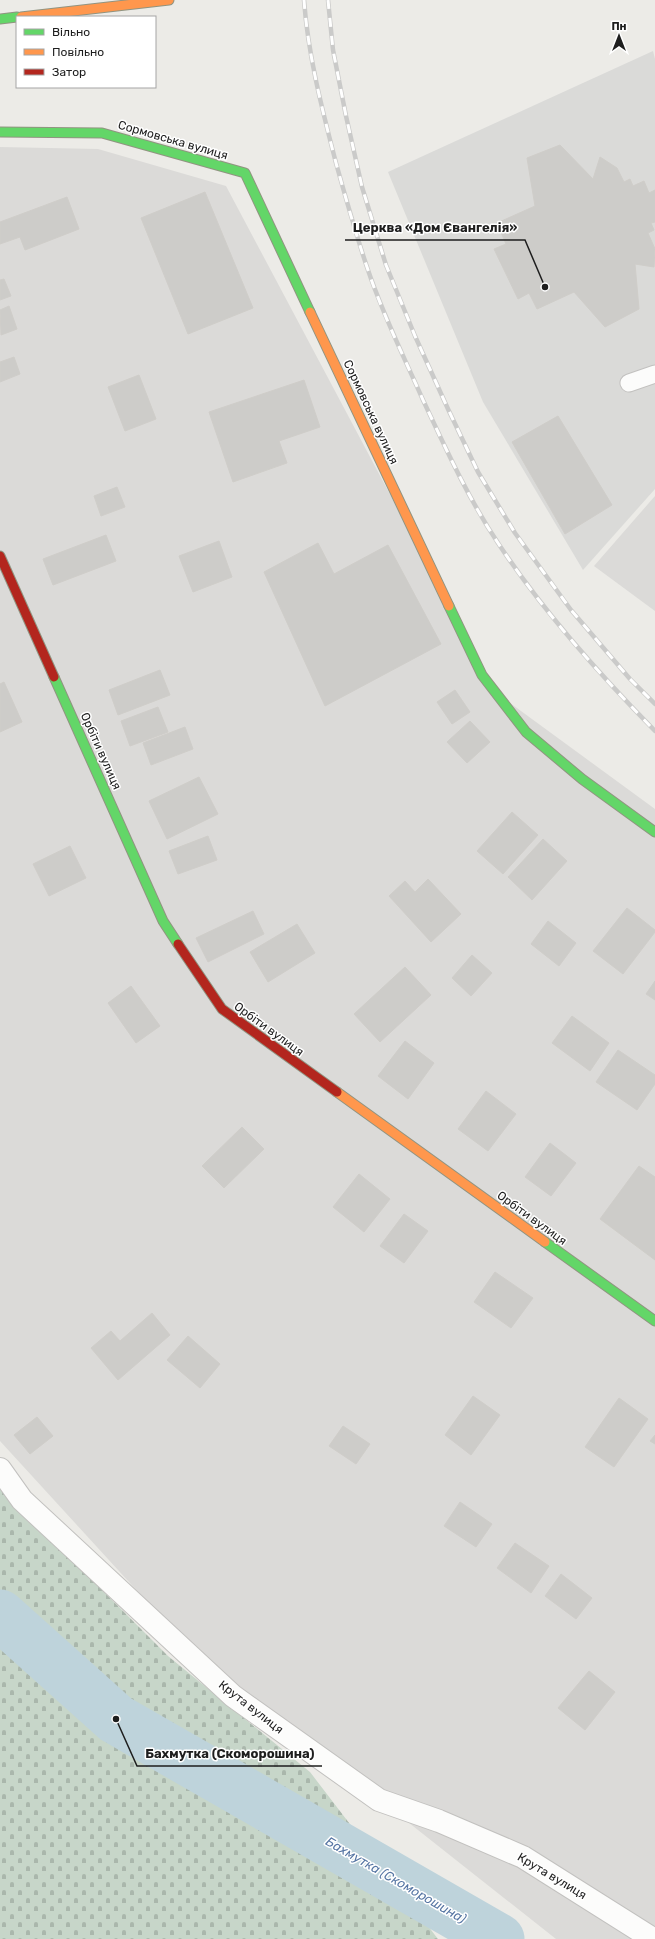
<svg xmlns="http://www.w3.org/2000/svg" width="655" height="1939" font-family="Rubik,sans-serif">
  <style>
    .residential { fill: #dbdad8 }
    .religious { fill: #dadad8 }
    .cemetery { fill: url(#cemetery-stones) }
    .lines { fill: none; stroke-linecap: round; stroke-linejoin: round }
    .river { stroke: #bed3db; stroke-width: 51 }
    .building { fill: #cdccc9; stroke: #cfcdc9 }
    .lane-casing { stroke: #c2c1bf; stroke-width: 19 }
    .street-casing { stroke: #c2c1bf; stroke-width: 24 }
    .fast-casing { stroke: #919481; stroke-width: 11 }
    .slow-casing { stroke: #919481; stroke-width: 11 }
    .jam-casing { stroke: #919481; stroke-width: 11 }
    .lane { stroke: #fcfcfb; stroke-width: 17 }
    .street { stroke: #fcfcfb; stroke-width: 22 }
    .fast { stroke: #63d668; stroke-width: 9 }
    .slow { stroke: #ff974d; stroke-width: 9 }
    .jam { stroke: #b3261e; stroke-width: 9 }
    .rail-casing { stroke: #cacac9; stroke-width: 4.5 }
    .rail { stroke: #fff; stroke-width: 3; stroke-dasharray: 9; stroke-linecap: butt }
    .labels { text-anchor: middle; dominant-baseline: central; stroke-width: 3; stroke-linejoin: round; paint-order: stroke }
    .street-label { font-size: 12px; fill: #1e1e1e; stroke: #fff }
    .water-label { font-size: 13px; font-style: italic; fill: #5675a3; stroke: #fff }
    .leader { fill: none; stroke: #1e1e1e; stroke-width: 1.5 }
    .callout-dot { fill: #1e1e1e; stroke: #fff; stroke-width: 1.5 }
    .callout-label { font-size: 13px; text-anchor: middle; font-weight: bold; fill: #1e1e1e; stroke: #fff; stroke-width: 3; stroke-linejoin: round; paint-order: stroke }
  </style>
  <defs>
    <pattern id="cemetery-stones" width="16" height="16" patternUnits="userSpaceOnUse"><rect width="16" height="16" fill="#c7d6c9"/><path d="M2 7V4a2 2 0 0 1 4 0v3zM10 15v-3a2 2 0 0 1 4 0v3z" fill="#aab7ac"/></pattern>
  </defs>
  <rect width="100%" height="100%" fill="#ecebe7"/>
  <g class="residential">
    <path d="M 0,147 L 98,149 L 226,186 L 495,692 L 655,809 L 655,1939 L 556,1939 L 194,1653 L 0,1441 Z"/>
    <path d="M 655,496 L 655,611 L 594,566 Z"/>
  </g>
  <path class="religious" d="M 653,51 L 655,59 L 655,489 L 583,570 L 483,402 L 388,172 Z"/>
  <path class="cemetery" d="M 0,1488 L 168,1656 L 310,1772 L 438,1939 L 0,1939 Z"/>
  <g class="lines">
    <path class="river" d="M 0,1615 L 116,1719 L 499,1939"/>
  </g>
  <g class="building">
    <path d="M 560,145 L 593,179 L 600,157 L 617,168 L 624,182 L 630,179 L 633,186 L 644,181 L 649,193 L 655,190 L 655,222 L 651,223 L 654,230 L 648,233 L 655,249 L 654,267 L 635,264 L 639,309 L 605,327 L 574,292 L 537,309 L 529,293 L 518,299 L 494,249 L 506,244 L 497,223 L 535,206 L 527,158 Z"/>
    <path d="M 205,192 L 253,308 L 188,334 L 141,218 Z"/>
    <path d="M 67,197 L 79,229 L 25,250 L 20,237 L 0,244 L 0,222 Z"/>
    <path d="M 4,279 L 11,296 L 0,300 L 0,280 Z"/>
    <path d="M 9,306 L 17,329 L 1,335 L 0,310 Z"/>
    <path d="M 14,357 L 20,374 L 0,382 L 0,362 Z"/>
    <path d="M 139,375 L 156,419 L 125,431 L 108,387 Z"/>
    <path d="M 304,380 L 320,427 L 279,441 L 287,463 L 233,482 L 209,412 Z"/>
    <path d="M 558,416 L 612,505 L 565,534 L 512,442 Z"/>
    <path d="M 117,487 L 125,507 L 101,516 L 94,496 Z"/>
    <path d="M 106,535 L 116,561 L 53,585 L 43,559 Z"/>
    <path d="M 219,541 L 232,577 L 193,592 L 179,556 Z"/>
    <path d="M 318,543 L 334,574 L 388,545 L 441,644 L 325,706 L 264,572 Z"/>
    <path d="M 160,670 L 170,695 L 118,715 L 109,690 Z"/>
    <path d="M 4,682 L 22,722 L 0,732 L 0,684 Z"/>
    <path d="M 455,690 L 470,712 L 452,724 L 437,702 Z"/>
    <path d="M 158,707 L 168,732 L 130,746 L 121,721 Z"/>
    <path d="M 470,721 L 490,742 L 467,763 L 447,742 Z"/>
    <path d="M 185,727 L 193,749 L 151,765 L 143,743 Z"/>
    <path d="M 199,777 L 218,814 L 167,839 L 149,801 Z"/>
    <path d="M 512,812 L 538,835 L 503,874 L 477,851 Z"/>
    <path d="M 208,836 L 217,860 L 178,874 L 169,851 Z"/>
    <path d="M 543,839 L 567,861 L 532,900 L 508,877 Z"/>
    <path d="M 70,846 L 86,878 L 49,896 L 33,864 Z"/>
    <path d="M 428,879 L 461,914 L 431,942 L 389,896 L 405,881 L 415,892 Z"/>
    <path d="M 627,908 L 655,930 L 655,932 L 623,974 L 593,951 Z"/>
    <path d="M 253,911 L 264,934 L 208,962 L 196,938 Z"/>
    <path d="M 548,921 L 576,943 L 559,966 L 531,944 Z"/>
    <path d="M 297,924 L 315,953 L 268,982 L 250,952 Z"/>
    <path d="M 472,955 L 492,973 L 471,996 L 452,978 Z"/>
    <path d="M 405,967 L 431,995 L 380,1042 L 354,1014 Z"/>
    <path d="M 655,981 L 655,1000 L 646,994 Z"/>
    <path d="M 131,986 L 160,1026 L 136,1043 L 108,1003 Z"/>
    <path d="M 572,1016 L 609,1043 L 590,1071 L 552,1043 Z"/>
    <path d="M 405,1041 L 434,1063 L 408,1099 L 378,1076 Z"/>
    <path d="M 618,1050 L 655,1075 L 655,1084 L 637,1110 L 596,1082 Z"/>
    <path d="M 486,1091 L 516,1114 L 488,1151 L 458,1129 Z"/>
    <path d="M 242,1127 L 264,1149 L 224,1188 L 202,1166 Z"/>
    <path d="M 550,1143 L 576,1163 L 551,1196 L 525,1177 Z"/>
    <path d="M 639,1166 L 655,1177 L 655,1260 L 600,1219 Z"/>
    <path d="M 359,1174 L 390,1199 L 364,1232 L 333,1207 Z"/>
    <path d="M 404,1214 L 428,1231 L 404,1263 L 380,1246 Z"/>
    <path d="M 495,1272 L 533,1298 L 511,1328 L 474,1302 Z"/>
    <path d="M 152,1313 L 170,1335 L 118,1380 L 91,1348 L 111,1331 L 120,1341 Z"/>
    <path d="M 188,1336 L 220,1364 L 200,1388 L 167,1360 Z"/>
    <path d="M 473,1396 L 500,1415 L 471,1455 L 445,1435 Z"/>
    <path d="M 619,1398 L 648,1419 L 614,1467 L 585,1447 Z"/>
    <path d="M 37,1417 L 53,1436 L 30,1454 L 14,1435 Z"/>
    <path d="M 343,1426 L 370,1444 L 356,1464 L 329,1446 Z"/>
    <path d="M 655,1435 L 655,1444 L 650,1441 Z"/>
    <path d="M 460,1502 L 492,1524 L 476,1547 L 444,1526 Z"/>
    <path d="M 515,1543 L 549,1566 L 531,1593 L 497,1568 Z"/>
    <path d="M 561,1574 L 592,1598 L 576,1619 L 545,1596 Z"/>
    <path d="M 589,1671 L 615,1692 L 585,1730 L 558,1708 Z"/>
  </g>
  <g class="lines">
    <g class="lane-casing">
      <path id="lane" d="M 629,383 L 655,374"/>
    </g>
    <g class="street-casing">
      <path id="street" d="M 0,1469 L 22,1500 L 233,1696 L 379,1800 L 439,1821 L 523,1857 L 653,1939"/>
    </g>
    <g class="fast-casing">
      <g id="fast">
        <path d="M 0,19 L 17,17"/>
        <path d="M 0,132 L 102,133 L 245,173 L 310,312"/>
        <path d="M 449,606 L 482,675 L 526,732 L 582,779 L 655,832"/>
        <path d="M 54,677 L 163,921 L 178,944"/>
        <path d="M 545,1242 L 655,1321"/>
      </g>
    </g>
    <g class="slow-casing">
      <g id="slow">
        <path d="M 21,17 L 169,0"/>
        <path d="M 310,312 L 449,606"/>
        <path d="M 337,1092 L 545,1242"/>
      </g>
    </g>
    <g class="jam-casing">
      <g id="jam">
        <path d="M 0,556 L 54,677"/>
        <path d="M 178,944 L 222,1009 L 337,1092"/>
      </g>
    </g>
    <use href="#lane" class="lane"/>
    <use href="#street" class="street"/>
    <use href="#fast" class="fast"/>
    <use href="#slow" class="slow"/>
    <use href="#jam" class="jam"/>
    <g class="rail-casing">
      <g id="rail">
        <path d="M 304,0 C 308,55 322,109 336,163 C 346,199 356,235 368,270 C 383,315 404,357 423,400 C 446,449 468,498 498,543 C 542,610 599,674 655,731"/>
        <path d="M 328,0 L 333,50 L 346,116 L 362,187 L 386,265 L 415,336 L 448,409 L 478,472 L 515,533 L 571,610 L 630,679 L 655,704"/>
      </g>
    </g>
    <use href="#rail" class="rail"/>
  </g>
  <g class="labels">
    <g class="street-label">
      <text transform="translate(173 140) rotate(16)">Сормовська вулиця</text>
      <text transform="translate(371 412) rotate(65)">Сормовська вулиця</text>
      <text transform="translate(101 751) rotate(66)">Орбіти вулиця</text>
      <text transform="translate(269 1029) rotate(36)">Орбіти вулиця</text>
      <text transform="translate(532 1218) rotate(36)">Орбіти вулиця</text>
      <text transform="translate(251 1707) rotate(38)">Крута вулиця</text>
      <text transform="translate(552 1876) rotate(31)">Крута вулиця</text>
    </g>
    <g class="water-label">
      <text transform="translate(396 1880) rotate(30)">Бахмутка (Скоморошина)</text>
    </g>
  </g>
  <path class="leader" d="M545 287L525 240H345M116 1719L137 1766H322"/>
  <g class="callout-dot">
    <circle cx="545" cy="287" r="4"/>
    <circle cx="116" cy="1719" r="4"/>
  </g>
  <g class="callout-label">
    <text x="435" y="232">Церква «Дом Євангелія»</text>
    <text x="230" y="1758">Бахмутка (Скоморошина)</text>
  </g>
  <rect x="16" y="16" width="140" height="72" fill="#ffffff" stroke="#a5a5a5"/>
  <rect x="24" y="29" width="20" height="6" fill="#63d668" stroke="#a5a5a5"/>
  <text x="52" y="36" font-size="12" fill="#1e1e1e">Вільно</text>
  <rect x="24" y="49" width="20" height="6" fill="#ff974d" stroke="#a5a5a5"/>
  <text x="52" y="56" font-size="12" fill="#1e1e1e">Повільно</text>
  <rect x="24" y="69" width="20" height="6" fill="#b3261e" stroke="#a5a5a5"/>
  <text x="52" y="76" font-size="12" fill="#1e1e1e">Затор</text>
  <g transform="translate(619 36)" stroke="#ffffff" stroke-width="3" paint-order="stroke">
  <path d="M0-3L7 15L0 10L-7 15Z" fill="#1e1e1e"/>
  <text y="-6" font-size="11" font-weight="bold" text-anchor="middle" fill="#1e1e1e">Пн</text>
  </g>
</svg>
